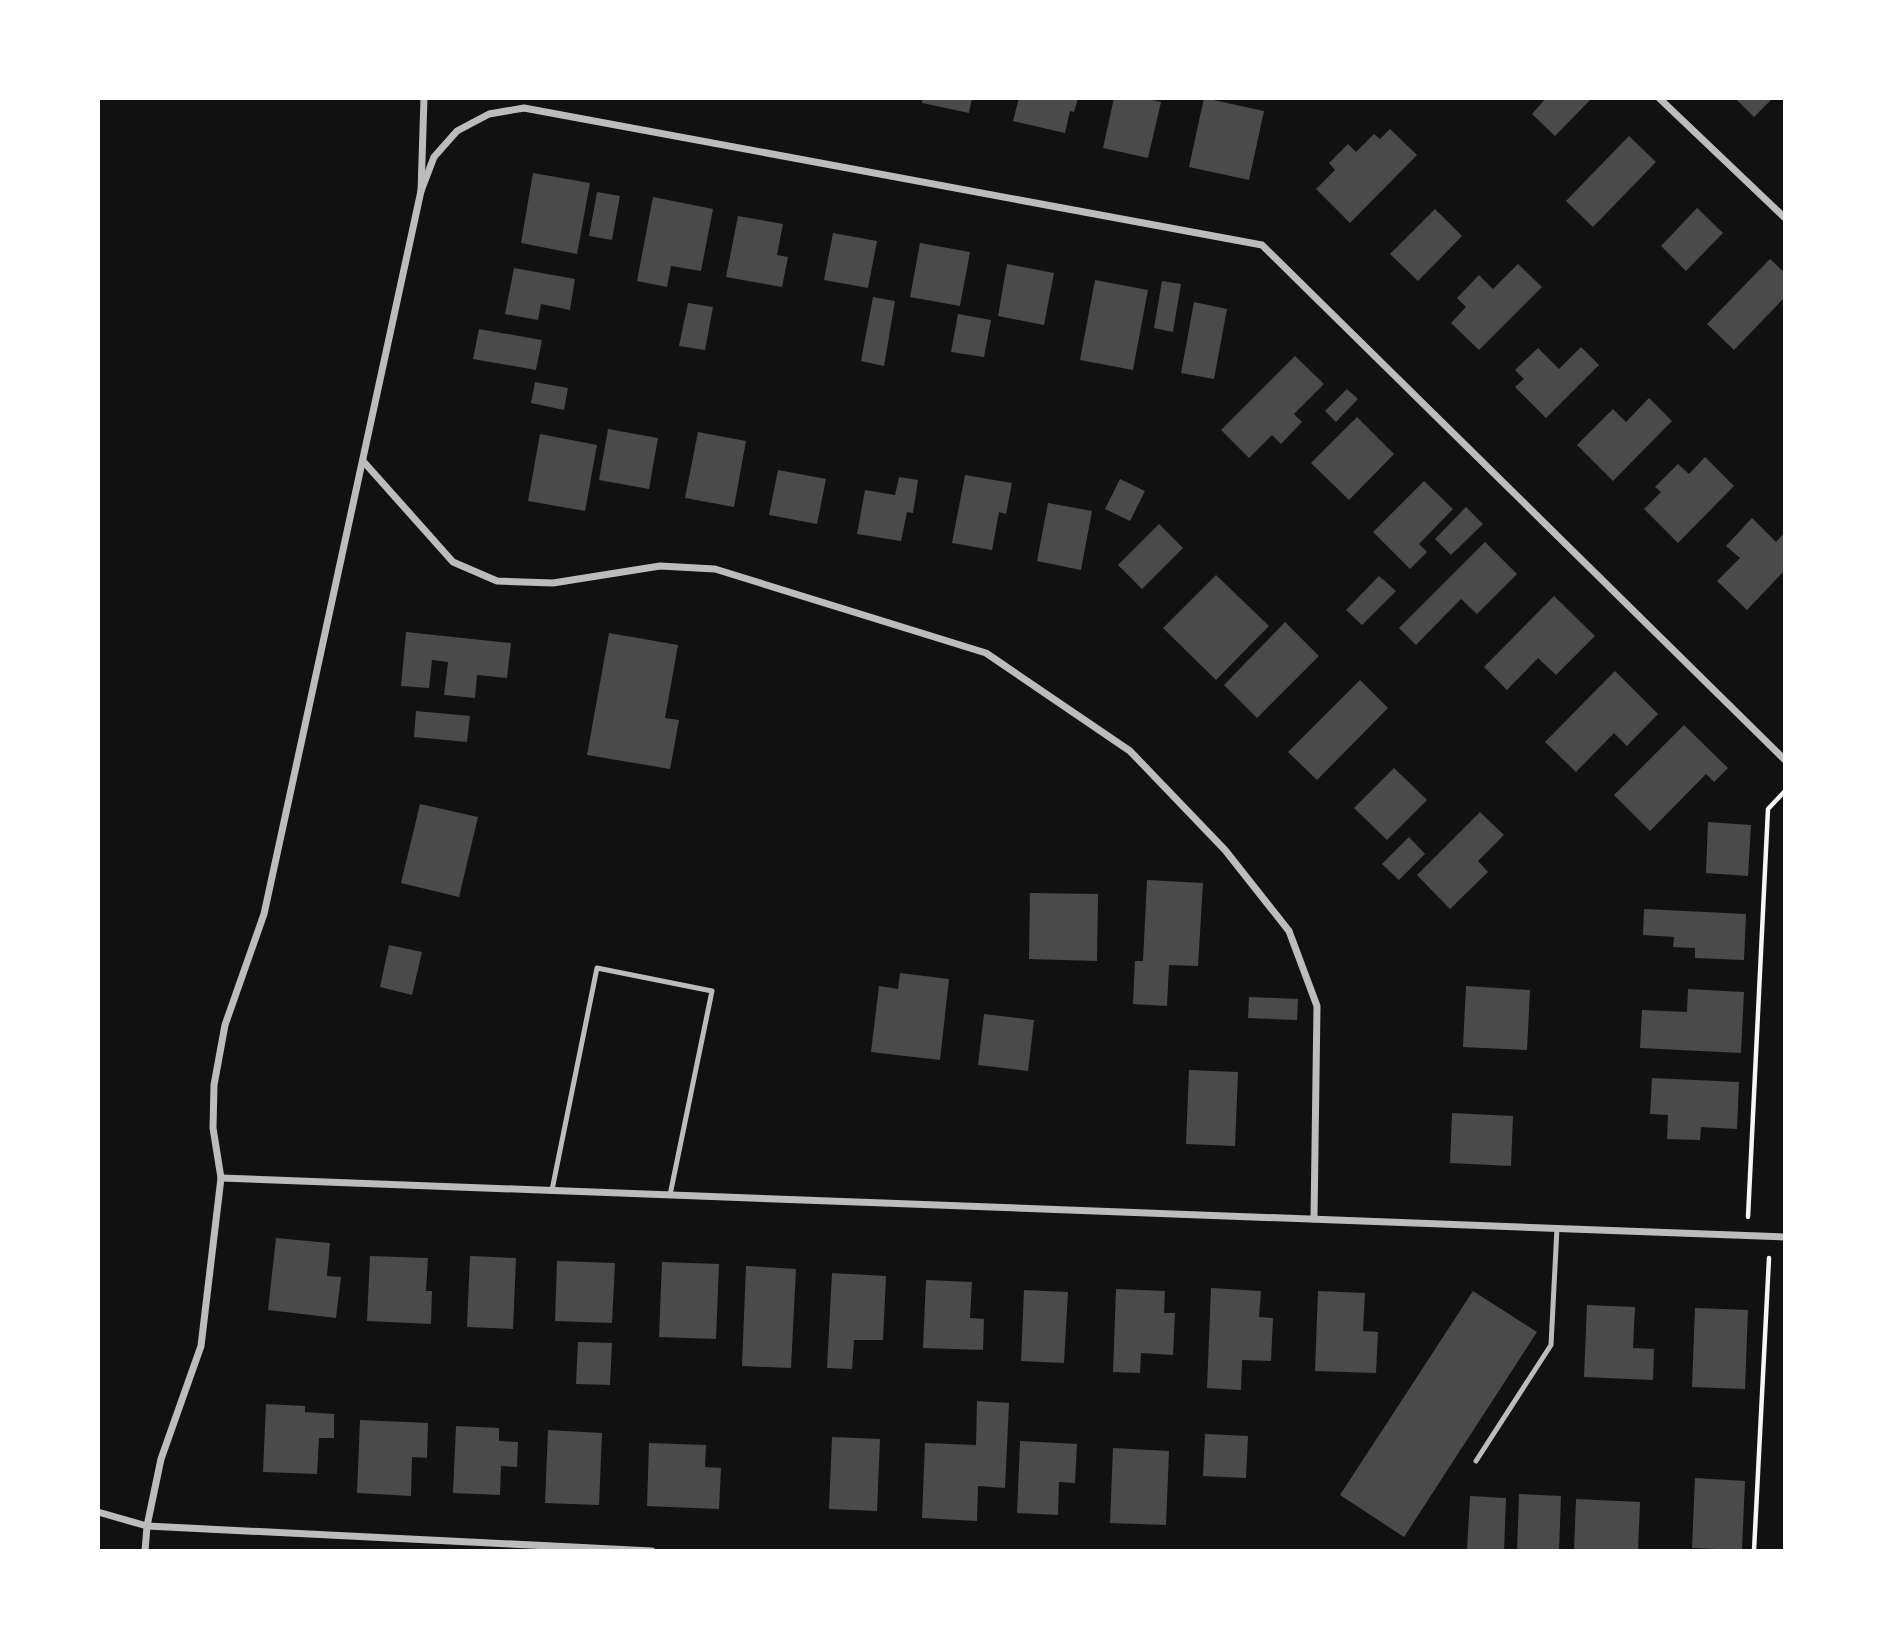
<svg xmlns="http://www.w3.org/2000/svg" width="1883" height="1649" font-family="Ubuntu,sans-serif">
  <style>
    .building { fill: #4a4a4a }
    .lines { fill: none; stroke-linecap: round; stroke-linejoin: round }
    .path { stroke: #f5f5f5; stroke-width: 4.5 }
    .service { stroke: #bcbcbc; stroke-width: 5 }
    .minor { stroke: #bcbcbc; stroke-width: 7 }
  </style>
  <rect width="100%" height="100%" fill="#111"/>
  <g class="building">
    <path d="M 923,98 L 972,98 L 969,113 L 922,103 Z"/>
    <path d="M 1019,98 L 1078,98 L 1074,112 L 1070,111 L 1065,133 L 1013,121 Z"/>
    <path d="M 1114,98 L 1143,98 L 1161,102 L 1148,158 L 1103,148 Z"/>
    <path d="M 1204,98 L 1264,111 L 1249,180 L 1189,167 Z"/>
    <path d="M 1546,98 L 1592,98 L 1555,136 L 1532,114 Z"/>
    <path d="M 1738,98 L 1773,98 L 1754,117 L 1737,100 Z"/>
    <path d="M 1390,129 L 1417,155 L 1350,223 L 1316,189 L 1335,170 L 1329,163 L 1348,144 L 1356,152 L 1374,134 L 1380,139 Z"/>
    <path d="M 1629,136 L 1656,162 L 1593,227 L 1566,201 Z"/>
    <path d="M 533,173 L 590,183 L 577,254 L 521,243 Z"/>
    <path d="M 597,192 L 620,196 L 612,240 L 589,236 Z"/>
    <path d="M 653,197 L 713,209 L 701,271 L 671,266 L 667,287 L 637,281 Z"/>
    <path d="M 1697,208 L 1723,233 L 1686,271 L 1661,246 Z"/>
    <path d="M 1435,209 L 1462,236 L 1418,281 L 1390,254 Z"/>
    <path d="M 738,216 L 783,224 L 777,255 L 788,257 L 782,287 L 726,277 Z"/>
    <path d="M 833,233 L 877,241 L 868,288 L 824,280 Z"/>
    <path d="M 920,243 L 970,252 L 960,306 L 910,297 Z"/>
    <path d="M 1770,259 L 1785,273 L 1785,297 L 1734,350 L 1707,324 Z"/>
    <path d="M 1007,264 L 1054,273 L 1044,325 L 998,316 Z"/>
    <path d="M 1518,264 L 1542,287 L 1479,350 L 1451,323 L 1466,307 L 1457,298 L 1479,275 L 1493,289 Z"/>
    <path d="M 514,268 L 575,279 L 570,310 L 541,304 L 538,320 L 505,314 Z"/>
    <path d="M 1095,280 L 1148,290 L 1133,370 L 1080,360 Z"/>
    <path d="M 1162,281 L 1181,284 L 1173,332 L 1154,328 Z"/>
    <path d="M 873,297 L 895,301 L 884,366 L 861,361 Z"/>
    <path d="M 1194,302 L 1227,309 L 1214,379 L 1181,373 Z"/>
    <path d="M 688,303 L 713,307 L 705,350 L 679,346 Z"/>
    <path d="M 958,314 L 991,320 L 984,357 L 951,352 Z"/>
    <path d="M 479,329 L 542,340 L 536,370 L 473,359 Z"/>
    <path d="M 1581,347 L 1599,365 L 1546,418 L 1515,387 L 1524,379 L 1515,370 L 1538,348 L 1559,369 Z"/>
    <path d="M 1295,356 L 1324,384 L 1294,414 L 1302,422 L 1281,444 L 1272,435 L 1249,458 L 1221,430 Z"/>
    <path d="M 535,382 L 568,388 L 564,410 L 531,403 Z"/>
    <path d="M 1347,389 L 1358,399 L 1336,422 L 1325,411 Z"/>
    <path d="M 1649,398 L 1672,421 L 1613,481 L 1577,445 L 1613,409 L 1626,422 Z"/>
    <path d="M 1357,417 L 1394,454 L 1349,500 L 1311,463 Z"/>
    <path d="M 608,429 L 658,438 L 649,489 L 599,480 Z"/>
    <path d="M 698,432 L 746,441 L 734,507 L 685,498 Z"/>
    <path d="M 540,434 L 597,445 L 585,511 L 528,501 Z"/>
    <path d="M 1705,457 L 1734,486 L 1678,543 L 1644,509 L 1661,492 L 1655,487 L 1678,464 L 1689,474 Z"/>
    <path d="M 778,470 L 826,479 L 817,524 L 769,515 Z"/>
    <path d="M 965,475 L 1012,483 L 1006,514 L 999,512 L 992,550 L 952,543 Z"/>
    <path d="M 899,477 L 918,480 L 913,513 L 907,512 L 901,541 L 857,534 L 865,490 L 895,495 Z"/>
    <path d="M 1120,479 L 1145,491 L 1130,521 L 1105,509 Z"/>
    <path d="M 1424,481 L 1453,509 L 1419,544 L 1427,552 L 1410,569 L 1373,532 Z"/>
    <path d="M 1048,503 L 1092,511 L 1081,570 L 1037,561 Z"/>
    <path d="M 1466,507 L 1483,524 L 1451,555 L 1435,539 Z"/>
    <path d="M 1752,518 L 1776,542 L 1785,532 L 1785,570 L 1747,610 L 1717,581 L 1740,558 L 1726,546 Z"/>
    <path d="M 1159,524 L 1183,548 L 1142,589 L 1118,565 Z"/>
    <path d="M 1485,542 L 1517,574 L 1477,614 L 1461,599 L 1416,645 L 1399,628 Z"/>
    <path d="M 1216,575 L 1269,626 L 1216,680 L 1163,628 Z"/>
    <path d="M 1379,576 L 1396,591 L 1362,625 L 1346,610 Z"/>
    <path d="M 1554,596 L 1595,636 L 1556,675 L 1538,658 L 1507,690 L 1484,667 Z"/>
    <path d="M 1285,622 L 1319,656 L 1257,718 L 1224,685 Z"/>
    <path d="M 406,632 L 511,643 L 507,678 L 477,675 L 475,698 L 444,695 L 448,662 L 432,660 L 429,688 L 401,686 Z"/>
    <path d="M 609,633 L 678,645 L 665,718 L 679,720 L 670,769 L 587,755 Z"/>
    <path d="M 1615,671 L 1658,714 L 1627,746 L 1614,733 L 1576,772 L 1545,742 Z"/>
    <path d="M 1360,680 L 1388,708 L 1317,780 L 1288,752 Z"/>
    <path d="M 416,711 L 470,716 L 467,742 L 414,737 Z"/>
    <path d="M 1684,725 L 1728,768 L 1714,782 L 1706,774 L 1650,831 L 1614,795 Z"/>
    <path d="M 1394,768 L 1427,800 L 1387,840 L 1354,808 Z"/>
    <path d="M 420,804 L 478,817 L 459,897 L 401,883 Z"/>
    <path d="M 1480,812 L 1504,835 L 1478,861 L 1488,872 L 1450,909 L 1417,875 Z"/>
    <path d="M 1708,822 L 1751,825 L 1748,876 L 1706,873 Z"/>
    <path d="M 1409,837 L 1425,854 L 1399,880 L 1382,864 Z"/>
    <path d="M 1147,880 L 1203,883 L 1198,966 L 1169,965 L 1167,1006 L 1133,1004 L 1135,961 L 1143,961 Z"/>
    <path d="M 1030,893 L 1098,894 L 1097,961 L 1029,959 Z"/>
    <path d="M 1644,909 L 1746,914 L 1744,960 L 1695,958 L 1695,948 L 1673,947 L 1674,937 L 1643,935 Z"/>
    <path d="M 389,945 L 422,952 L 412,995 L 380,987 Z"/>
    <path d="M 900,973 L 949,979 L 940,1060 L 871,1052 L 879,986 L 898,989 Z"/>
    <path d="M 1466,986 L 1530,990 L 1527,1050 L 1463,1047 Z"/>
    <path d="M 1688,989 L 1744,992 L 1741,1053 L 1640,1048 L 1642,1010 L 1687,1012 Z"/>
    <path d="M 1249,997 L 1298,999 L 1297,1020 L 1248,1018 Z"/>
    <path d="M 984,1014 L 1034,1020 L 1028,1071 L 978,1065 Z"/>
    <path d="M 1189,1070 L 1238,1072 L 1235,1146 L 1186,1144 Z"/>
    <path d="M 1652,1078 L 1739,1082 L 1737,1129 L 1701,1127 L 1700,1140 L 1667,1139 L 1668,1115 L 1650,1114 Z"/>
    <path d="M 1452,1113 L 1513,1116 L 1511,1166 L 1450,1163 Z"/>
    <path d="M 276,1238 L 330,1243 L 327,1276 L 341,1277 L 336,1318 L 268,1310 Z"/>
    <path d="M 370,1256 L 428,1258 L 426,1291 L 432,1291 L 431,1324 L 367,1321 Z"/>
    <path d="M 470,1256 L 516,1258 L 513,1329 L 467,1327 Z"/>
    <path d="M 557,1261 L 615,1263 L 612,1323 L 555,1321 Z"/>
    <path d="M 662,1262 L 719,1264 L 716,1339 L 659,1337 Z"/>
    <path d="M 746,1266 L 796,1269 L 791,1368 L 742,1366 Z"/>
    <path d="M 832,1273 L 886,1276 L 883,1340 L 854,1340 L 852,1369 L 827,1368 Z"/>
    <path d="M 926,1280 L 972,1282 L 970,1318 L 984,1319 L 983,1350 L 923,1348 Z"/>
    <path d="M 1211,1288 L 1261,1291 L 1259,1317 L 1273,1318 L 1271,1361 L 1242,1360 L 1241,1390 L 1207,1388 Z"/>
    <path d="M 1116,1289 L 1165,1291 L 1164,1313 L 1175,1313 L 1173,1355 L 1141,1353 L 1140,1373 L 1113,1372 Z"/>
    <path d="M 1024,1290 L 1068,1292 L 1064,1363 L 1021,1361 Z"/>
    <path d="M 1318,1291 L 1365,1293 L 1363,1331 L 1378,1332 L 1376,1373 L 1315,1371 Z"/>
    <path d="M 1473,1291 L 1537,1332 L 1404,1537 L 1340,1495 Z"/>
    <path d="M 1587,1305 L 1635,1307 L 1633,1348 L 1654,1349 L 1653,1380 L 1584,1377 Z"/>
    <path d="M 1695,1308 L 1748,1310 L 1745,1389 L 1692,1387 Z"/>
    <path d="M 578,1342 L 612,1343 L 610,1385 L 576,1384 Z"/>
    <path d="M 977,1401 L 1009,1403 L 1005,1488 L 978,1486 L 977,1521 L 922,1518 L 925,1443 L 976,1445 Z"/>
    <path d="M 266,1404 L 305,1406 L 305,1412 L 334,1414 L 334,1438 L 319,1438 L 317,1474 L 263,1472 Z"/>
    <path d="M 360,1420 L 428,1423 L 427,1458 L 412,1457 L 411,1496 L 357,1493 Z"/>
    <path d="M 456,1426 L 499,1428 L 499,1441 L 518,1442 L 517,1467 L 501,1466 L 500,1495 L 453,1493 Z"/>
    <path d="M 548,1430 L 602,1433 L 599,1505 L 545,1503 Z"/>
    <path d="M 1205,1434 L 1248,1436 L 1246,1478 L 1203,1476 Z"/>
    <path d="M 832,1437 L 880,1439 L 877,1511 L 829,1509 Z"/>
    <path d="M 1020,1441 L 1077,1444 L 1075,1483 L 1059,1482 L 1058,1515 L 1017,1513 Z"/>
    <path d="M 649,1443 L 706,1445 L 705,1467 L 721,1468 L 719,1509 L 647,1506 Z"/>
    <path d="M 1113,1448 L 1169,1451 L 1166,1525 L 1110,1523 Z"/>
    <path d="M 1695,1478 L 1745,1481 L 1742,1550 L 1692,1548 Z"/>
    <path d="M 1519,1494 L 1561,1496 L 1559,1551 L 1517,1551 Z"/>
    <path d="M 1470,1496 L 1506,1498 L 1504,1551 L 1467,1550 Z"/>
    <path d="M 1576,1499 L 1640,1502 L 1638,1551 L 1574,1551 Z"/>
  </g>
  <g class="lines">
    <g class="path">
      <path d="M 1748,1217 L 1768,809 L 1785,791"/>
      <path d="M 1754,1551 L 1769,1258"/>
    </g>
    <g class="service">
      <path d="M 552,1190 L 597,968 L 712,991 L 670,1195"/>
      <path d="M 1476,1461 L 1551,1345 L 1557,1228"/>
    </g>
    <g class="minor">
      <path d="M 1659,98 L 1785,218"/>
      <path d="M 421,191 L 434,157 L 457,131 L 489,114 L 524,108 L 1262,245 L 1785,760"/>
      <path d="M 363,461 L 453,562 L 497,581 L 553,583 L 660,566 L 715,569 L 986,653 L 1130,751 L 1225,850 L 1289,931 L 1317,1006 L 1314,1219"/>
      <path d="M 221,1178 L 1785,1237"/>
      <path d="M 98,1512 L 147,1526 L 652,1551"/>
      <path d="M 145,1551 L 147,1526 L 161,1459 L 201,1346 L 221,1178 L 213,1128 L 214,1085 L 225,1025 L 264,914 L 421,191 L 424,98"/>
    </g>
  </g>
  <rect width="1883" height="1649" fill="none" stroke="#ffffff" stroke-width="200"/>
</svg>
